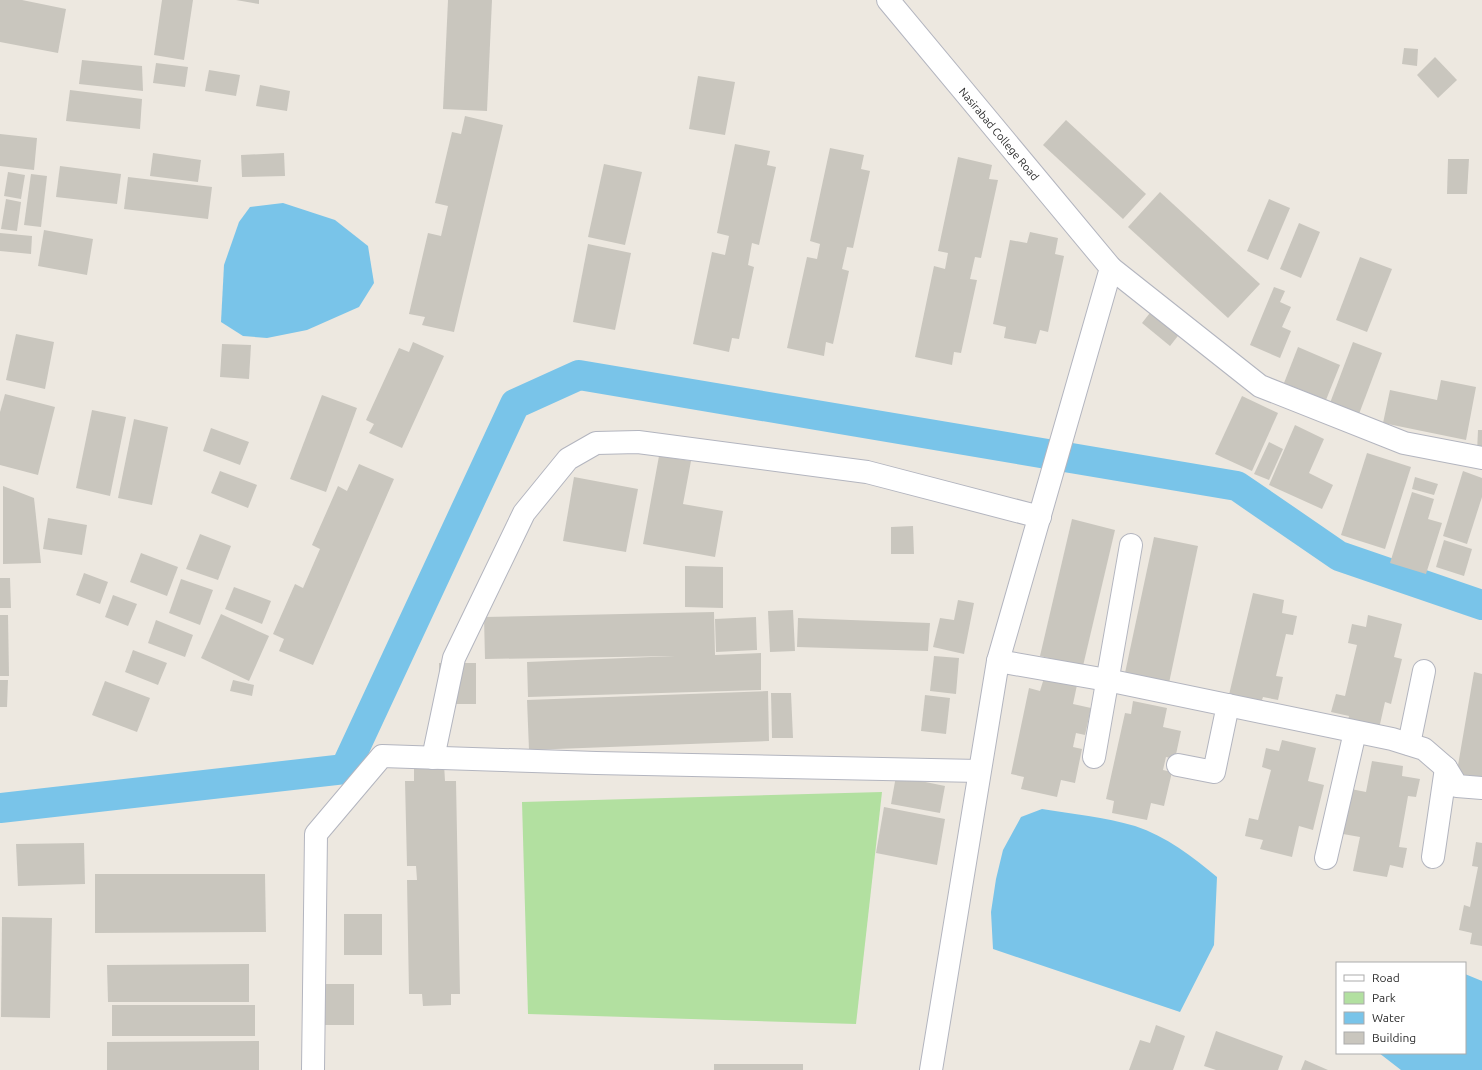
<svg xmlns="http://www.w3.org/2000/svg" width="1482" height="1070" font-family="Ubuntu,sans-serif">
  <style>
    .green { fill: #b2e0a0 }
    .water { fill: #79c4e9 }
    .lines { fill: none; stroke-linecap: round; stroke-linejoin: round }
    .canal { stroke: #79c4e9; stroke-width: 30 }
    .building { fill: #c9c6be }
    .street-casing { stroke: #b3b5bf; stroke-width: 24 }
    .secondary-casing { stroke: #b3b5bf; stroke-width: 24 }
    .street { stroke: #fff; stroke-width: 22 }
    .secondary { stroke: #fff; stroke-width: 22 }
    .labels { text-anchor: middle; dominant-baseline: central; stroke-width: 3; stroke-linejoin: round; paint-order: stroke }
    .street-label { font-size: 11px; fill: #2d2d2d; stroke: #fff }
  </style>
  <rect width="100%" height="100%" fill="#ede8e0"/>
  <path class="green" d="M 882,792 L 856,1024 L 528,1014 L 522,802 Z"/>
  <g class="water">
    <path d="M 283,203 L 335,220 L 368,246 L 374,283 L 359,307 L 307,330 L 267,338 L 243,336 L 221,322 L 224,265 L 239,222 L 250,207 Z"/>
    <path d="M 1042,809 C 1072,814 1105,817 1135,826 C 1166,836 1193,857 1217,877 L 1214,945 L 1180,1012 L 993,949 L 991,912 L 996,879 L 1003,850 L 1021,817 Z"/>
    <path d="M 1465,974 L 1482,981 L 1482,1070 L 1401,1070 L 1379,1053 L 1465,1053 Z"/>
  </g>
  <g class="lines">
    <path class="canal" d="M 0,808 L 345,769 L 515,404 L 579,375 L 1237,486 L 1339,556 L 1482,605"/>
  </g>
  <g class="building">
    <path d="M 0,0 L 22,0 L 66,9 L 58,53 L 0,42 Z"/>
    <path d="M 162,0 L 193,0 L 184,60 L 154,55 Z"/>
    <path d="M 236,0 L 259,0 L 259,4 Z"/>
    <path d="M 448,0 L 492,0 L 487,111 L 443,109 Z"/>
    <path d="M 1404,48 L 1418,49 L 1417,66 L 1402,64 Z"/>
    <path d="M 1435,57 L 1457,80 L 1438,98 L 1417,75 Z"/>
    <path d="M 82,60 L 142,66 L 143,91 L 79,84 Z"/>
    <path d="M 156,63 L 188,67 L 185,87 L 153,83 Z"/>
    <path d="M 209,70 L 240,75 L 236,96 L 205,91 Z"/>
    <path d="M 698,76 L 735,82 L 725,135 L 689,129 Z"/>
    <path d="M 260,85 L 290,91 L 287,111 L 256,106 Z"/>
    <path d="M 70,90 L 142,99 L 140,129 L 66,121 Z"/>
    <path d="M 465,116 L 503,125 L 454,332 L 422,325 L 425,317 L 409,314 L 428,233 L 441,236 L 448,206 L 435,203 L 452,132 L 461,134 Z"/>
    <path d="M 1066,120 L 1146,194 L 1123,219 L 1043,145 Z"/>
    <path d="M 0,134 L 37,138 L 34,170 L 0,166 Z"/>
    <path d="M 735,144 L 770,151 L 767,165 L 776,167 L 759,245 L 752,243 L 748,265 L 754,267 L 739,339 L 732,338 L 729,352 L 693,344 L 712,252 L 725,255 L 729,236 L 717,233 Z"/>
    <path d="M 830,148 L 864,155 L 861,169 L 870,171 L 853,248 L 847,247 L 842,269 L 849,271 L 833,344 L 826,342 L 824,356 L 787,348 L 807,257 L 817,259 L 820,244 L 810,241 Z"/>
    <path d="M 153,153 L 201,160 L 198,182 L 150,176 Z"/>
    <path d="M 284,153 L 285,176 L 242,177 L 241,155 Z"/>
    <path d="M 958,157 L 992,165 L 989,179 L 998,180 L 981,258 L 975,257 L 970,279 L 977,280 L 961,353 L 954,352 L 952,365 L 915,357 L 934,266 L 945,269 L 948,253 L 938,251 Z"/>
    <path d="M 1448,159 L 1469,159 L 1467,194 L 1447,194 Z"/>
    <path d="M 604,164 L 642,172 L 625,245 L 588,237 Z"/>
    <path d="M 60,166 L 121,174 L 117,204 L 56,197 Z"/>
    <path d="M 8,172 L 25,175 L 21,199 L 4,196 Z"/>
    <path d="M 31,174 L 47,176 L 41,227 L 24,225 Z"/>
    <path d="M 128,177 L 212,187 L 208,219 L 124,209 Z"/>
    <path d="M 1160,192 L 1260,284 L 1228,318 L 1128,227 Z"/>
    <path d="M 6,199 L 21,202 L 17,231 L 1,229 Z"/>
    <path d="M 1269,199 L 1290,208 L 1268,260 L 1247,251 Z"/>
    <path d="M 1299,223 L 1320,232 L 1301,278 L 1280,269 Z"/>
    <path d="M 44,230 L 93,239 L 87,275 L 38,266 Z"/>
    <path d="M 1030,232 L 1058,238 L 1055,254 L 1064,256 L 1048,332 L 1040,330 L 1036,344 L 1004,338 L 1006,327 L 993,324 L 1010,240 L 1027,243 Z"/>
    <path d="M 0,233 L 32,236 L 31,254 L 0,251 Z"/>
    <path d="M 588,244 L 631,253 L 615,330 L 573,322 Z"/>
    <path d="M 1360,257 L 1392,269 L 1367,332 L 1336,320 Z"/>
    <path d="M 1274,287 L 1285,291 L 1280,302 L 1291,307 L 1282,327 L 1291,331 L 1280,358 L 1250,345 Z"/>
    <path d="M 1153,309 L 1181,332 L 1170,346 L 1142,323 Z"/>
    <path d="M 16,334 L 54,342 L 45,389 L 6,380 Z"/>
    <path d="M 413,342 L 444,356 L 402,448 L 369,433 L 374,424 L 366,420 L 399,348 L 409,352 Z"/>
    <path d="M 1353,342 L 1382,353 L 1359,414 L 1330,403 Z"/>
    <path d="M 222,344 L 251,345 L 249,379 L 220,377 Z"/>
    <path d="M 1298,347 L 1340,365 L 1326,400 L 1284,383 Z"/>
    <path d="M 1441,380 L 1476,387 L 1466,440 L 1383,423 L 1390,390 L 1437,400 Z"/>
    <path d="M 5,394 L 55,407 L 38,475 L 0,465 L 0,412 Z"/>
    <path d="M 322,395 L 357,408 L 326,492 L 290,479 Z"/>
    <path d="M 1242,396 L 1278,413 L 1252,471 L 1215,454 Z"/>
    <path d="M 92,410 L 126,417 L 110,496 L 76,488 Z"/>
    <path d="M 134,419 L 168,427 L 152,505 L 118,498 Z"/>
    <path d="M 1295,425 L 1324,439 L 1309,473 L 1333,485 L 1322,509 L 1269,485 Z"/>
    <path d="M 211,428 L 249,442 L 240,465 L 203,451 Z"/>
    <path d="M 1478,430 L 1482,430 L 1482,452 L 1477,452 Z"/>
    <path d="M 1269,442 L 1283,449 L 1269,480 L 1254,474 Z"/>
    <path d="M 1367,453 L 1411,467 L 1385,549 L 1341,535 Z"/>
    <path d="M 659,456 L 691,461 L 683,504 L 723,511 L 715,557 L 643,544 Z"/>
    <path d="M 359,464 L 394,479 L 313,665 L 279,651 L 284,639 L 273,634 L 295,584 L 303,588 L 320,549 L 312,545 L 338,486 L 347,491 Z"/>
    <path d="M 220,471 L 257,485 L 248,508 L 211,493 Z"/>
    <path d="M 1463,471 L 1482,478 L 1482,497 L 1467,544 L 1443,536 Z"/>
    <path d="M 574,477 L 638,489 L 626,552 L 563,541 Z"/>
    <path d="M 1415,477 L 1438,484 L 1434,495 L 1412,489 Z"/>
    <path d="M 3,486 L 34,498 L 41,563 L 3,564 Z"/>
    <path d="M 1412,492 L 1434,499 L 1428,519 L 1442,523 L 1426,574 L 1390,563 Z"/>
    <path d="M 48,518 L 87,525 L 82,555 L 43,549 Z"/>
    <path d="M 1072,519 L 1115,530 L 1083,666 L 1040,656 Z"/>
    <path d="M 913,526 L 914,554 L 891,554 L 891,527 Z"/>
    <path d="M 200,534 L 231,546 L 218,580 L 186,569 Z"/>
    <path d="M 1154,537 L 1198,546 L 1169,683 L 1125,673 Z"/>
    <path d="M 1444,540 L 1472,549 L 1464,576 L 1436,567 Z"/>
    <path d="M 141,553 L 178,567 L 167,596 L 130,582 Z"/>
    <path d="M 685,566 L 723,567 L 723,608 L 685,607 Z"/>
    <path d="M 84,573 L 108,582 L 100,604 L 76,595 Z"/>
    <path d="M 0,578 L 10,578 L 11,608 L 0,608 Z"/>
    <path d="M 181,579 L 213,590 L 200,625 L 169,613 Z"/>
    <path d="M 234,587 L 271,601 L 262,624 L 225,609 Z"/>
    <path d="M 1253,593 L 1284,600 L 1282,613 L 1297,616 L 1293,635 L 1286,634 L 1276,676 L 1283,677 L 1278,700 L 1263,697 L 1260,706 L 1228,699 Z"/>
    <path d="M 113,595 L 137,604 L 128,626 L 105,617 Z"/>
    <path d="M 958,600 L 974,603 L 964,654 L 933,647 L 940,618 L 954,620 Z"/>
    <path d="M 793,610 L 795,651 L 770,652 L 768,611 Z"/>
    <path d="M 714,612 L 715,655 L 761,653 L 761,690 L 528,697 L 527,662 L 675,656 L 485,659 L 484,617 Z"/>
    <path d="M 221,614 L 269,636 L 249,681 L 201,658 Z"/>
    <path d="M 0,615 L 8,615 L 9,676 L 0,676 Z"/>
    <path d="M 1368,615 L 1402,624 L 1394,657 L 1402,659 L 1391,704 L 1385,702 L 1378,733 L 1347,725 L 1349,716 L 1331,712 L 1336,694 L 1345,696 L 1357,645 L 1348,643 L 1352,624 L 1366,627 Z"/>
    <path d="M 756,617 L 757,650 L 716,652 L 715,619 Z"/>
    <path d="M 798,618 L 930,623 L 928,651 L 797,647 Z"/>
    <path d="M 156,620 L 193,635 L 185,657 L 148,643 Z"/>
    <path d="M 133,650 L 167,663 L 158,685 L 125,672 Z"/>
    <path d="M 934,656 L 959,658 L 956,694 L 930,691 Z"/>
    <rect x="439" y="663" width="37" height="41"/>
    <path d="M 1474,672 L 1482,674 L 1482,782 L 1476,777 L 1466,775 L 1465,779 L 1456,777 Z"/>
    <path d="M 1044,678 L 1077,685 L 1073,704 L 1091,708 L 1085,735 L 1076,733 L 1073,747 L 1082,749 L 1075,783 L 1061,780 L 1057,797 L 1021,789 L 1024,777 L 1011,774 L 1029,688 L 1040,691 Z"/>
    <path d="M 0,680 L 8,680 L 7,707 L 0,707 Z"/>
    <path d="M 233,680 L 254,685 L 252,696 L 230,691 Z"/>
    <path d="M 105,681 L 150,698 L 137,732 L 92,715 Z"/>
    <path d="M 768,691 L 769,741 L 529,750 L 527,700 Z"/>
    <path d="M 771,693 L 791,693 L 793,738 L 772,738 Z"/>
    <path d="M 925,695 L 950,698 L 946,734 L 921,731 Z"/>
    <path d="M 1133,701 L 1167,708 L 1163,727 L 1181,731 L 1175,759 L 1166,757 L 1163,770 L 1172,772 L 1164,806 L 1151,803 L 1147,820 L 1112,813 L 1114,801 L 1106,799 L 1125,713 L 1131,714 Z"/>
    <path d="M 1282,740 L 1316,748 L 1308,781 L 1324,785 L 1313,830 L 1299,826 L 1292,857 L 1260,849 L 1263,840 L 1245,836 L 1249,818 L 1258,820 L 1271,770 L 1262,767 L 1266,748 L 1279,751 Z"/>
    <path d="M 1372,761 L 1403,766 L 1402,776 L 1420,779 L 1416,797 L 1408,796 L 1399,847 L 1407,848 L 1403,868 L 1390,865 L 1387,877 L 1353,871 L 1360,837 L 1343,834 L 1351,789 L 1366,792 Z"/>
    <path d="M 414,764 L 444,764 L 445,781 L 456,781 L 460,994 L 451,994 L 451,1005 L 423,1006 L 422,994 L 409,994 L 407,880 L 417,880 L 416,866 L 407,866 L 405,781 L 414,781 Z"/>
    <path d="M 896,776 L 945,786 L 940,813 L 891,804 Z"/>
    <path d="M 884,807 L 945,819 L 937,865 L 876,853 Z"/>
    <path d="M 1476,842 L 1482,843 L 1482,946 L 1470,944 L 1472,933 L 1459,930 L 1464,905 L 1470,907 L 1478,867 L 1472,866 Z"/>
    <path d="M 84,843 L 85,884 L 18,886 L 16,844 Z"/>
    <path d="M 95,874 L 265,874 L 266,932 L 95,933 Z"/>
    <rect x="344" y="914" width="38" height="41"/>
    <path d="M 2,917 L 52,918 L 50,1018 L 1,1017 Z"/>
    <path d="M 249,964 L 249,1002 L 108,1002 L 107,965 Z"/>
    <rect x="317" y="984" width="37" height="41"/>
    <rect x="112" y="1005" width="143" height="31"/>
    <path d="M 1156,1025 L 1185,1036 L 1173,1070 L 1129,1070 L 1140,1040 L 1150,1043 Z"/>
    <path d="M 1216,1031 L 1283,1056 L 1278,1070 L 1216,1070 L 1204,1066 Z"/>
    <path d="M 259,1041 L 259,1070 L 107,1070 L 107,1042 Z"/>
    <path d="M 1305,1060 L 1328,1070 L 1301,1070 Z"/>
    <rect x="714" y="1064" width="89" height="6"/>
  </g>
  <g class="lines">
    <g class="street-casing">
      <g id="street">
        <path d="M 888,0 L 1111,268 L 998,661 L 931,1070"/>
        <path d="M 998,661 L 1107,680 L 1392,739 L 1424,749 L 1446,768 L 1457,786 L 1482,788"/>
        <path d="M 1409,744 L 1424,671"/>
        <path d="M 1094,757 L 1131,545"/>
        <path d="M 433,758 L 454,658 L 524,513 L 568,459 L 596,443 L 638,442 L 867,472 L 1040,517"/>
        <path d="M 1178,765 L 1214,772 L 1228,705"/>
        <path d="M 1433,857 L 1446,768"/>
        <path d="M 1326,858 L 1355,732"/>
        <path d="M 313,1070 L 316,834 L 382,756 L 596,763 L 979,771"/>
      </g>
    </g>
    <g class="secondary-casing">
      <path id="secondary" d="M 1111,268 L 1260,386 L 1404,443 L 1482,458"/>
    </g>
    <use href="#street" class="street"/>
    <use href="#secondary" class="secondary"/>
  </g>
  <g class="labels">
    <g class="street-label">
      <text transform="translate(999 134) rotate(50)">Nasirabad College Road</text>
    </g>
  </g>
  <rect x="1336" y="962" width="130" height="92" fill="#ffffff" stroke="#ababab"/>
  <rect x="1344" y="975" width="20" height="6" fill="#ffffff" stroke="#ababab"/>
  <text x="1372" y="982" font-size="12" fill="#2d2d2d">Road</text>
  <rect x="1344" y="992" width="20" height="12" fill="#b2e0a0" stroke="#ababab"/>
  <text x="1372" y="1002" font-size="12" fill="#2d2d2d">Park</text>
  <rect x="1344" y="1012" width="20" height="12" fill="#79c4e9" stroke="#ababab"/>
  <text x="1372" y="1022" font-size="12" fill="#2d2d2d">Water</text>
  <rect x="1344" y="1032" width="20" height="12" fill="#c9c6be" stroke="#ababab"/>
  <text x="1372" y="1042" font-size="12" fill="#2d2d2d">Building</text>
</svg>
